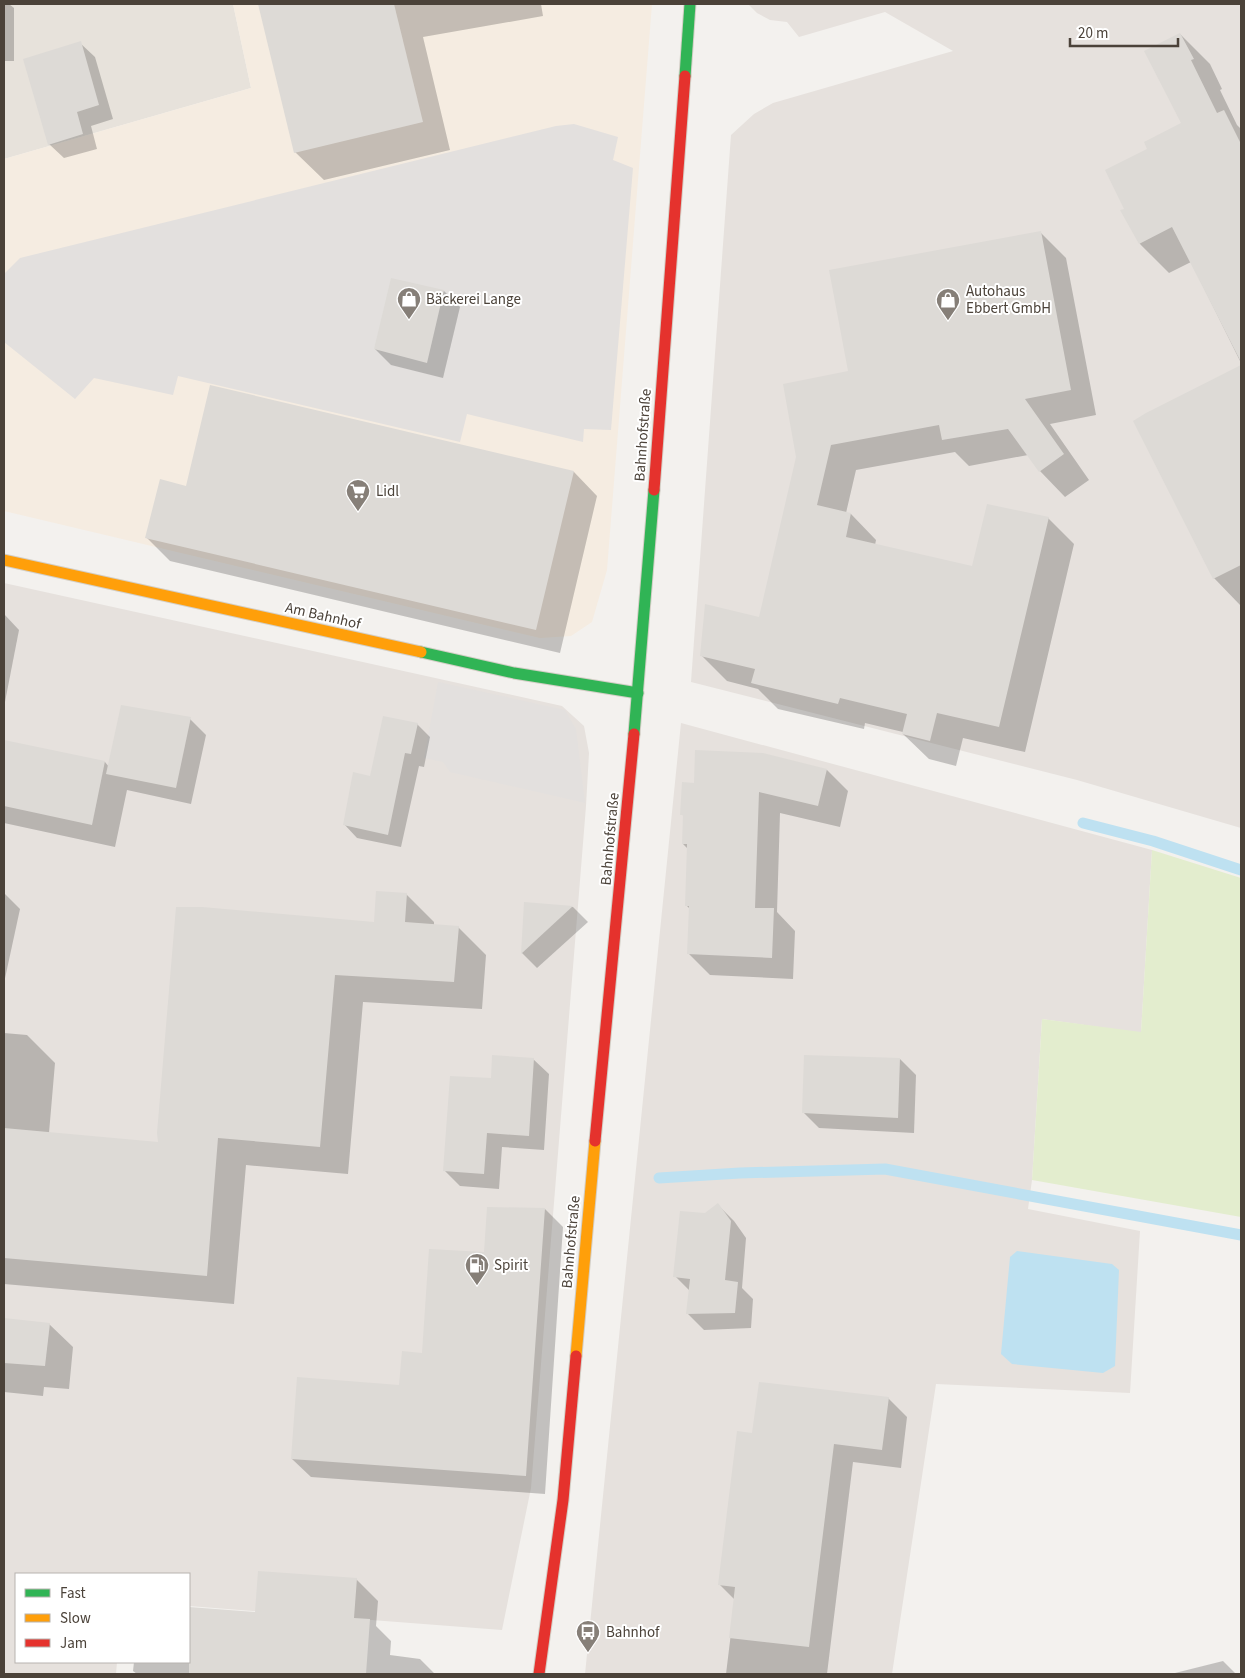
<svg xmlns="http://www.w3.org/2000/svg" width="1245" height="1678" font-family="'Source Sans 3',sans-serif">
  <style>
    .residential { fill: #e7e2db }
    .commercial { fill: #f5ece1 }
    .industrial { fill: #e6e1dd }
    .green { fill: #e3edce }
    .parking { fill: #e3e0de }
    .water { fill: #bee1f1 }
    .shadow { fill: #0003 }
    .lines { fill: none; stroke-linecap: round; stroke-linejoin: round }
    .stream { stroke: #bee1f1; stroke-width: 11 }
    .building { fill: #dddad6 }
    .fast-casing { stroke: #d3cec5; stroke-width: 13 }
    .slow-casing { stroke: #d3cec5; stroke-width: 13 }
    .jam-casing { stroke: #d3cec5; stroke-width: 13 }
    .fast { stroke: #30b455; stroke-width: 11 }
    .slow { stroke: #ff9f0a; stroke-width: 11 }
    .jam { stroke: #e5322d; stroke-width: 11 }
    .labels { text-anchor: middle; dominant-baseline: central; stroke-width: 4; stroke-linejoin: round; paint-order: stroke }
    .poi-label { font-size: 15px; fill: #4b4239; stroke: #fff; text-anchor: start }
    .street-label { font-size: 15px; fill: #4b4239; stroke: #fff }
  </style>
  <rect width="100%" height="100%" fill="#f3f1ee"/>
  <path class="residential" d="M 4,4 L 233,4 L 251,88 L 4,159 Z"/>
  <path class="commercial" d="M 233,4 L 652,4 L 607,570 L 592,622 L 571,636 L 540,638 L 4,511 L 4,159 L 251,88 Z"/>
  <g class="industrial">
    <path d="M 748,4 L 1241,4 L 1241,828 L 1077,780 L 691,682 L 731,135 L 754,114 L 773,103 L 953,51 L 885,12 L 799,37 L 787,22 L 770,20 L 757,13 Z"/>
    <path d="M 4,583 L 562,706 L 584,726 L 589,753 L 586,806 L 531,1488 L 502,1630 L 189,1606 L 189,1574 L 16,1574 L 16,1662 L 117,1662 L 116,1674 L 4,1674 Z"/>
    <path d="M 681,723 L 1152,850 L 1141,1033 L 1042,1019 L 1032,1180 L 1028,1209 L 1140,1231 L 1130,1393 L 936,1384 L 892,1674 L 585,1674 Z"/>
  </g>
  <path class="green" d="M 1152,850 L 1241,878 L 1241,1217 L 1032,1180 L 1042,1019 L 1141,1032 Z"/>
  <g class="parking">
    <path d="M 574,124 L 618,137 L 613,160 L 633,168 L 611,430 L 584,429 L 583,442 L 467,414 L 460,442 L 178,376 L 173,395 L 94,378 L 75,399 L 4,342 L 4,274 L 20,258 L 556,126 Z"/>
    <path d="M 438,682 L 565,710 L 576,729 L 585,803 L 450,772 L 443,762 L 424,758 Z"/>
  </g>
  <path class="water" d="M 1017,1251 L 1112,1264 L 1119,1270 L 1115,1366 L 1103,1373 L 1012,1364 L 1001,1354 L 1010,1257 Z"/>
  <g class="shadow">
    <path d="M 4,4 L 9,4 L 14,8 L 14,61 L 4,61 Z"/>
    <path d="M 260,4 L 541,4 L 543,16 L 423,37 L 450,150 L 324,180 L 295,152 Z"/>
    <path d="M 1180,34 L 1210,64 L 1222,89 L 1220,90 L 1237,125 L 1241,129 L 1241,363 L 1191,262 L 1169,273 L 1140,244 L 1126,209 L 1149,149 L 1182,124 Z"/>
    <path d="M 80,43 L 95,57 L 113,119 L 91,126 L 97,149 L 64,158 L 49,144 Z"/>
    <path d="M 1040,232 L 1066,258 L 1096,415 L 1050,424 L 1089,480 L 1065,497 L 1040,471 L 1028,455 L 969,466 L 955,452 L 856,470 L 846,513 L 851,514 L 876,540 L 875,545 L 973,568 L 1048,518 L 1074,544 L 1025,752 L 963,738 L 956,766 L 929,759 L 903,734 L 903,732 L 865,723 L 864,729 L 778,709 L 758,689 L 727,681 L 702,656 L 760,618 L 849,372 Z"/>
    <path d="M 392,279 L 444,291 L 460,307 L 443,378 L 391,365 L 375,349 Z"/>
    <path d="M 1241,367 L 1241,606 L 1214,578 L 1147,414 Z"/>
    <path d="M 211,387 L 574,472 L 597,496 L 560,653 L 170,561 L 147,538 L 187,487 Z"/>
    <path d="M 4,614 L 19,630 L 4,707 Z"/>
    <path d="M 190,719 L 206,735 L 191,804 L 127,790 L 115,847 L 4,823 L 4,741 L 105,762 L 109,767 Z"/>
    <path d="M 417,724 L 430,737 L 424,767 L 419,766 L 401,847 L 357,838 L 344,824 L 371,778 Z"/>
    <path d="M 827,770 L 848,791 L 840,827 L 780,813 L 777,912 L 795,931 L 793,979 L 710,975 L 688,953 L 690,909 L 686,905 L 688,849 L 683,844 L 684,817 L 682,814 L 695,784 Z"/>
    <path d="M 4,893 L 20,909 L 4,983 Z"/>
    <path d="M 406,894 L 434,922 L 434,926 L 458,927 L 486,955 L 482,1009 L 363,1002 L 348,1174 L 246,1165 L 234,1304 L 4,1284 L 4,1033 L 27,1035 L 55,1063 L 49,1133 L 159,1143 L 375,924 Z"/>
    <path d="M 525,904 L 573,907 L 588,922 L 537,968 L 522,953 Z"/>
    <path d="M 533,1059 L 549,1074 L 544,1150 L 502,1147 L 499,1189 L 460,1186 L 445,1171 L 492,1080 Z"/>
    <path d="M 900,1059 L 916,1075 L 914,1133 L 819,1128 L 803,1112 Z"/>
    <path d="M 718,1205 L 734,1221 L 746,1238 L 742,1288 L 753,1299 L 751,1328 L 704,1330 L 688,1314 L 690,1291 L 675,1276 L 705,1214 Z"/>
    <path d="M 545,1209 L 563,1227 L 545,1494 L 311,1477 L 292,1459 L 400,1387 L 423,1354 L 485,1254 Z"/>
    <path d="M 4,1320 L 49,1324 L 73,1347 L 69,1389 L 44,1387 L 43,1396 L 4,1392 Z"/>
    <path d="M 888,1398 L 907,1417 L 901,1468 L 853,1462 L 827,1674 L 726,1674 L 735,1600 L 719,1584 L 754,1435 Z"/>
    <path d="M 356,1579 L 378,1601 L 376,1626 L 391,1641 L 390,1655 L 420,1659 L 435,1674 L 137,1674 L 133,1671 L 134,1662 L 189,1662 L 189,1608 L 256,1613 Z"/>
    <path d="M 1223,1661 L 1236,1674 L 1176,1674 L 1175,1673 Z"/>
  </g>
  <g class="lines">
    <g class="stream">
      <path d="M 1083,823 L 1153,841 L 1241,870"/>
      <path d="M 659,1178 L 740,1173 L 885,1169 L 1241,1235"/>
    </g>
  </g>
  <g class="building">
    <path d="M 258,4 L 394,4 L 423,122 L 294,153 Z"/>
    <path d="M 1180,33 L 1194,59 L 1191,60 L 1217,113 L 1224,110 L 1241,144 L 1241,362 L 1172,227 L 1139,244 L 1120,210 L 1124,209 L 1105,170 L 1147,149 L 1144,142 L 1181,123 L 1144,51 Z"/>
    <path d="M 81,41 L 99,105 L 77,112 L 83,134 L 48,145 L 23,59 Z"/>
    <path d="M 1041,231 L 1071,390 L 1025,399 L 1064,454 L 1039,472 L 1008,429 L 942,440 L 939,425 L 831,445 L 817,505 L 851,513 L 846,537 L 972,566 L 987,504 L 1049,517 L 999,727 L 937,713 L 930,741 L 902,734 L 907,714 L 840,698 L 838,704 L 751,683 L 755,669 L 700,656 L 705,604 L 759,617 L 796,457 L 783,384 L 848,371 L 829,270 Z"/>
    <path d="M 391,278 L 444,290 L 427,363 L 374,349 Z"/>
    <path d="M 1241,365 L 1241,565 L 1213,579 L 1133,421 L 1146,413 Z"/>
    <path d="M 210,385 L 574,471 L 536,630 L 145,538 L 160,479 L 186,486 Z"/>
    <path d="M 121,705 L 191,717 L 176,788 L 106,774 Z"/>
    <path d="M 383,716 L 418,723 L 411,754 L 405,753 L 388,835 L 343,825 L 353,772 L 370,776 Z"/>
    <path d="M 4,740 L 105,761 L 92,825 L 4,806 Z"/>
    <path d="M 695,750 L 763,753 L 827,769 L 818,806 L 759,792 L 755,908 L 774,908 L 772,958 L 687,954 L 689,906 L 685,906 L 687,844 L 682,844 L 683,815 L 680,815 L 682,782 L 694,783 Z"/>
    <path d="M 376,891 L 407,893 L 405,922 L 459,926 L 454,982 L 335,975 L 320,1147 L 218,1138 L 207,1276 L 4,1258 L 4,1128 L 158,1142 L 157,1133 L 176,907 L 202,907 L 374,922 Z"/>
    <path d="M 524,902 L 573,906 L 521,954 Z"/>
    <path d="M 492,1055 L 534,1058 L 529,1136 L 487,1133 L 484,1174 L 443,1171 L 450,1076 L 491,1078 Z"/>
    <path d="M 804,1055 L 900,1058 L 898,1118 L 802,1113 Z"/>
    <path d="M 718,1203 L 731,1221 L 725,1280 L 738,1282 L 735,1313 L 686,1314 L 690,1279 L 673,1277 L 680,1211 L 705,1213 Z"/>
    <path d="M 487,1207 L 545,1208 L 526,1476 L 291,1459 L 297,1377 L 399,1385 L 402,1351 L 422,1353 L 429,1249 L 484,1252 Z"/>
    <path d="M 4,1318 L 50,1323 L 45,1366 L 4,1363 Z"/>
    <path d="M 759,1382 L 889,1397 L 882,1450 L 834,1444 L 809,1647 L 729,1638 L 735,1587 L 718,1585 L 737,1431 L 752,1433 Z"/>
    <path d="M 258,1571 L 357,1578 L 354,1618 L 370,1619 L 366,1674 L 189,1674 L 189,1607 L 255,1612 Z"/>
  </g>
  <g class="lines">
    <g class="fast-casing">
      <g id="fast">
        <path d="M 685,76 L 690,4"/>
        <path d="M 421,652 L 514,673 L 638,693"/>
        <path d="M 634,734 L 654,490"/>
      </g>
    </g>
    <g class="slow-casing">
      <g id="slow">
        <path d="M 4,560 L 421,652"/>
        <path d="M 576,1356 L 595,1141"/>
      </g>
    </g>
    <g class="jam-casing">
      <g id="jam">
        <path d="M 654,490 L 685,76"/>
        <path d="M 595,1141 L 634,734"/>
        <path d="M 539,1674 L 563,1500 L 576,1356"/>
      </g>
    </g>
    <use href="#fast" class="fast"/>
    <use href="#slow" class="slow"/>
    <use href="#jam" class="jam"/>
  </g>
  <defs>
    <g id="shop-pin" transform="scale(1.25)"><path d="M0 17L-7.5 6A9.5 9.5 0 1 1 7.5 6Z" fill="#867f78" stroke="#fff"/><path d="M-5-2.5h2.3a2.7 3.5 0 0 1 5.4 0H5L5.5 6h-11ZM-1.5-2.5h3a1.5 2.3 0 0 0-3 0Z" fill="#fff"/></g>
    <g id="supermarket-pin" transform="scale(1.25)"><path d="M0 17L-7.5 6A9.5 9.5 0 1 1 7.5 6Z" fill="#867f78" stroke="#fff"/><path d="M-6-5.5h2.5l.6 2H6L4.5 2H-2.5L-4.4-4H-6ZM-1.5 3.2a1.3 1.3 0 1 0 .1 0ZM3 3.2a1.3 1.3 0 1 0 .1 0Z" fill="#fff"/></g>
    <g id="fuel-pin" transform="scale(1.25)"><path d="M0 17L-7.5 6A9.5 9.5 0 1 1 7.5 6Z" fill="#867f78" stroke="#fff"/><path d="M-5.5-6h7V0h2V4h1.3V-2.5L3-4.5l.8-.8L6-3V5H2.5V1h-1V6h-7ZM-4.2-4.7v3.2H.2V-4.7Z" fill="#fff"/></g>
    <g id="bus-pin" transform="scale(1.25)"><path d="M0 17L-7.5 6A9.5 9.5 0 1 1 7.5 6Z" fill="#867f78" stroke="#fff"/><path d="M-5-6H5V4H4V6H2V4H-2V6H-4V4H-5ZM-3.5-4V0h7V-4ZM-3.5 1.2v1.5H-2V1.2ZM2 1.2v1.5H3.5V1.2Z" fill="#fff"/></g>
  </defs>
  <g fill-rule="evenodd">
    <use href="#shop-pin" x="409" y="299"/>
    <use href="#shop-pin" x="948" y="300"/>
    <use href="#supermarket-pin" x="358" y="491"/>
    <use href="#fuel-pin" x="477" y="1265"/>
    <use href="#bus-pin" x="588" y="1632"/>
  </g>
  <g class="labels">
    <g class="poi-label">
      <text x="966" y="291">Autohaus<tspan x="966" dy="17">Ebbert GmbH</tspan></text>
      <text x="426" y="299">Bäckerei Lange</text>
      <text x="376" y="491">Lidl</text>
      <text x="494" y="1265">Spirit</text>
      <text x="606" y="1632">Bahnhof</text>
    </g>
    <g class="street-label">
      <text transform="translate(643 435) rotate(-86)">Bahnhofstraße</text>
      <text transform="translate(323 616) rotate(13)">Am Bahnhof</text>
      <text transform="translate(610 839) rotate(-85)">Bahnhofstraße</text>
      <text transform="translate(571 1242) rotate(-85)">Bahnhofstraße</text>
    </g>
  </g>
  <rect width="1245" height="1678" fill="none" stroke="#4b4239" stroke-width="10"/>
  <rect x="15" y="1573" width="175" height="90" fill="#ffffff" stroke="#b7b3b0"/>
  <rect x="25" y="1589" width="25" height="8" fill="#30b455" stroke="#b7b3b0"/>
  <text x="60" y="1598" font-size="15" fill="#4b4239">Fast</text>
  <rect x="25" y="1614" width="25" height="8" fill="#ff9f0a" stroke="#b7b3b0"/>
  <text x="60" y="1623" font-size="15" fill="#4b4239">Slow</text>
  <rect x="25" y="1639" width="25" height="8" fill="#e5322d" stroke="#b7b3b0"/>
  <text x="60" y="1648" font-size="15" fill="#4b4239">Jam</text>
  <path d="M1070 38v8h108v-8" fill="none" stroke="#4b4239" stroke-width="2.5"/>
  <text x="1078" y="38" font-size="15" fill="#4b4239" stroke="#ffffff" stroke-width="4" paint-order="stroke">20 m</text>
</svg>
